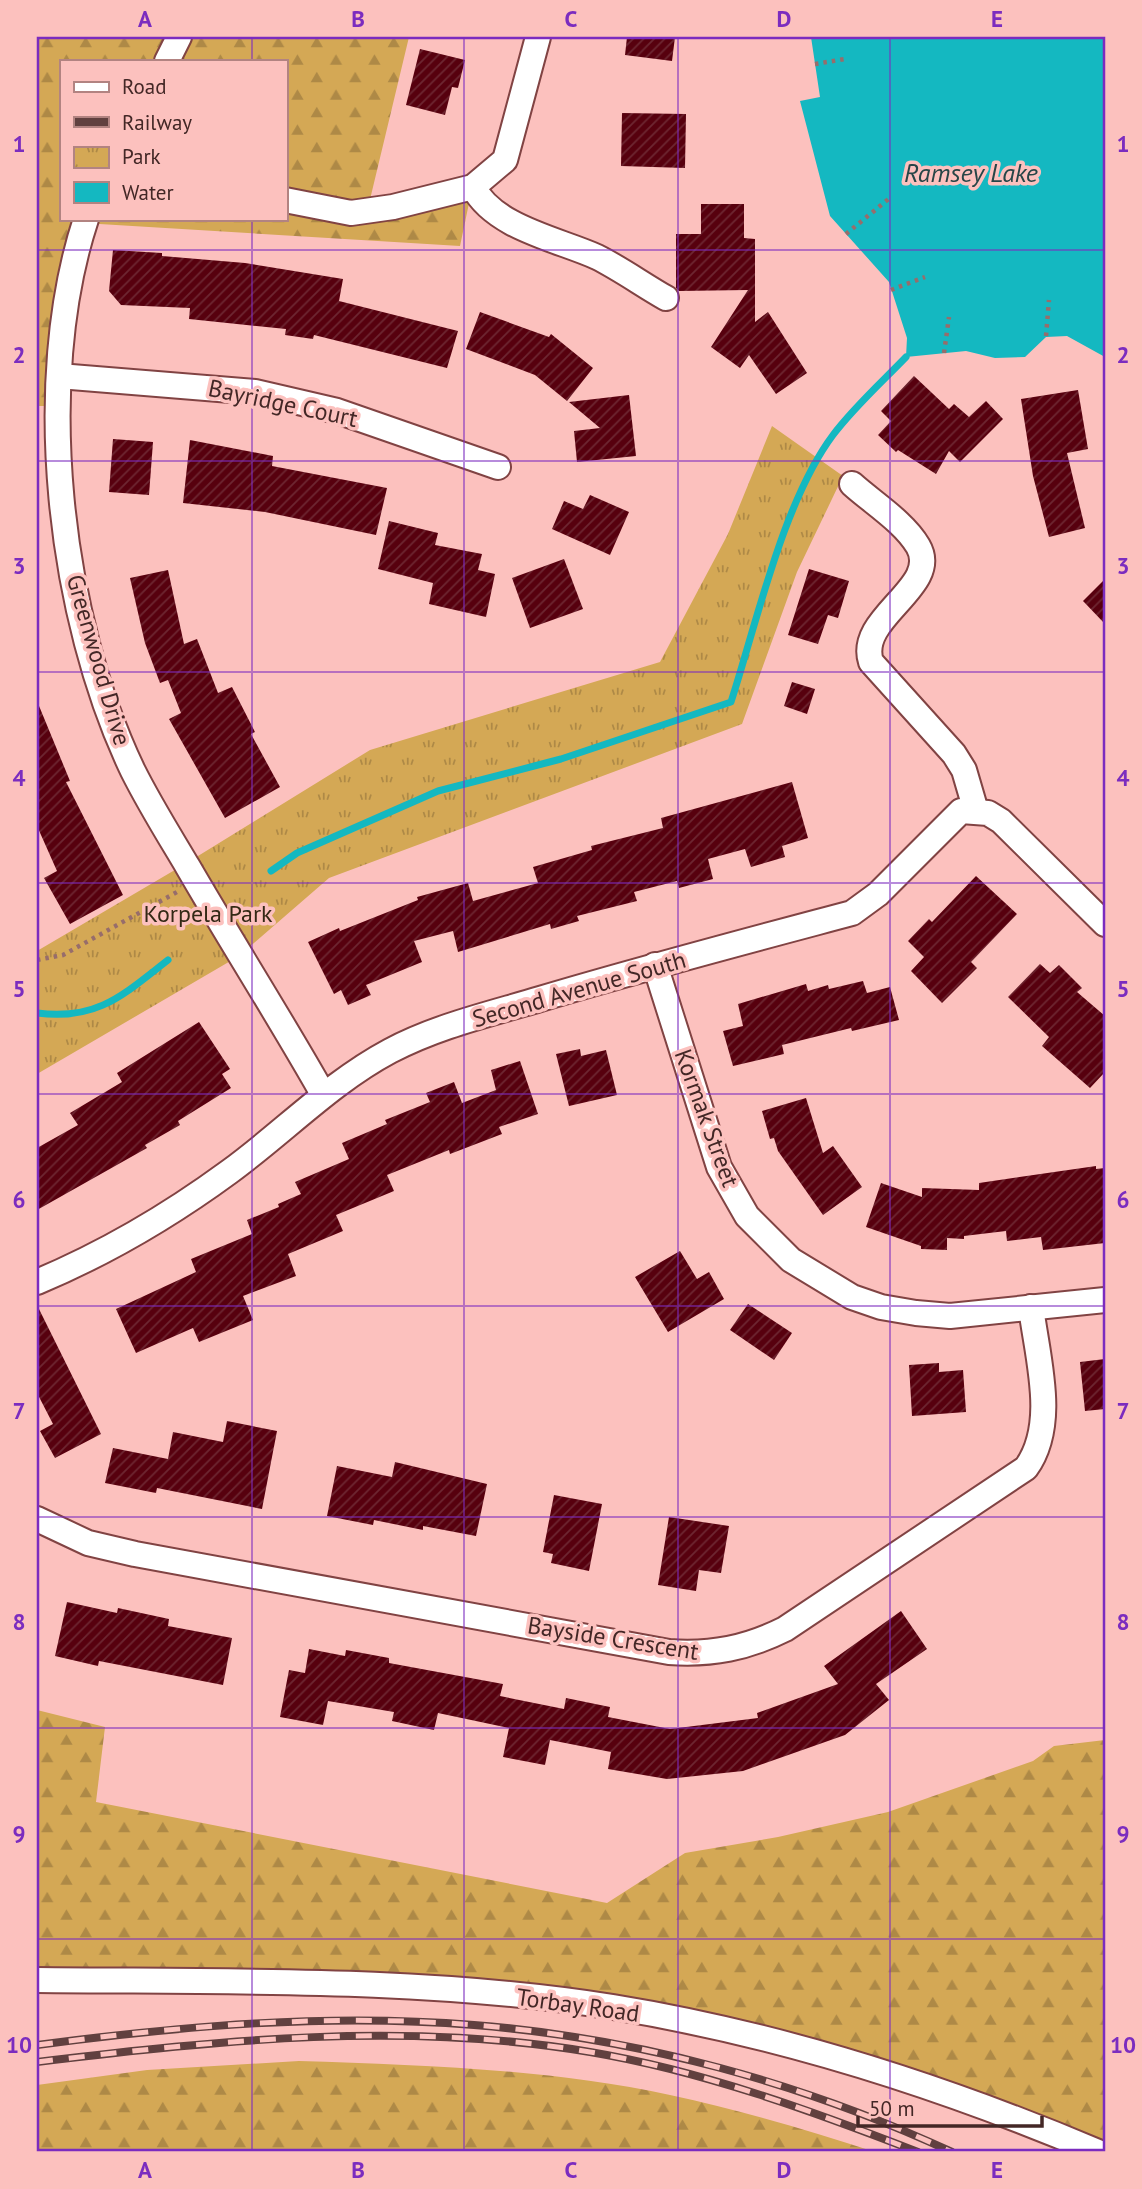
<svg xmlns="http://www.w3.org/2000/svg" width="1142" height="2189" font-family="'PT Sans',sans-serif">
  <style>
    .forest { fill: url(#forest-firs); fill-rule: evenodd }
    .park { fill: url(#park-tufts) }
    .water { fill: #14b8c1 }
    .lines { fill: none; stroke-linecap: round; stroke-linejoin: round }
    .stream { stroke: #14b8c1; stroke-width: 7 }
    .building { fill: url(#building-hatch) }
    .minor-casing { stroke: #814343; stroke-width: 28 }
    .path { stroke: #976d6b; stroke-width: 4.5; stroke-dasharray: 3.5 5; stroke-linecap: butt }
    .minor { stroke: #fff; stroke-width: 24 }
    .rail-casing { stroke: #61403f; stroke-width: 8 }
    .rail { stroke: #fcc1be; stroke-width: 5; stroke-dasharray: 16; stroke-linecap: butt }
    .grid { fill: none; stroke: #7b2cbf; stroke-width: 2; stroke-opacity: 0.55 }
    .labels { text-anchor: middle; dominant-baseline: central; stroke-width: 7; stroke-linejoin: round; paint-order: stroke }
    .street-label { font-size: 24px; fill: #432726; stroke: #fcc1be }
    .park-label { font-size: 24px; fill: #332815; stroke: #fcc1be }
    .water-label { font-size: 26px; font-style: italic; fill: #274547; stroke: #fcc1be }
    .neatline { fill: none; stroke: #7b2cbf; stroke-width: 2.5 }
    .grid-label { font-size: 23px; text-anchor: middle; font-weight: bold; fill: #7b2cbf }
  </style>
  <defs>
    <pattern id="forest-firs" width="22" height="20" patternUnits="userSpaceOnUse" patternTransform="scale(1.75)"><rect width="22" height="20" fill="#d4a855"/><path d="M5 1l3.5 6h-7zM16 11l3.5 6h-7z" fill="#ae8946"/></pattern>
    <pattern id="park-tufts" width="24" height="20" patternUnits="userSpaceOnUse" patternTransform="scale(1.75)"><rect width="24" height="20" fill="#d4a855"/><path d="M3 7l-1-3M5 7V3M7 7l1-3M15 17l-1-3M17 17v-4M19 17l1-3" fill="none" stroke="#ae8946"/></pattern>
    <pattern id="building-hatch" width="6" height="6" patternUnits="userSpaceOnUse" patternTransform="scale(1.75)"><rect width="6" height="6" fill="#57000e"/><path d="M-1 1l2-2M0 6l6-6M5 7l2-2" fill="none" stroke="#6d2631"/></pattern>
  </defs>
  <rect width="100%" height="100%" fill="#fcc1be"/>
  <g class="forest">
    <path d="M 37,37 L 409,37 L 367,212 L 472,189 L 460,246 L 83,223 L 58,406 L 37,406 ZM 61,61 L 285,61 L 285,219 L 61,219 Z"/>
    <path d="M 37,1710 L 105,1727 L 96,1802 L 607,1903 L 685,1853 L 778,1837 L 888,1812 L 1033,1761 L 1054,1746 L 1105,1740 L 1105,2152 L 867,2069 L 527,1998 L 37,1982 Z"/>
    <path d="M 299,2061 C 423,2065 548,2069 670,2095 C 740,2110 808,2130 875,2152 L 37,2152 L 37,2085 L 147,2070 Z"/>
  </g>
  <path class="park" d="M 772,426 L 843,476 L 797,572 L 742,724 L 329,878 L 239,956 L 37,1074 L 37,951 L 185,864 L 370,750 L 660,662 L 728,534 Z"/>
  <path class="water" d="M 811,37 L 1105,37 L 1105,357 L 1067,336 L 1046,337 L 1025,357 L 995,358 L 966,351 L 906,357 L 907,338 L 889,282 L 830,216 L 800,101 L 820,97 Z"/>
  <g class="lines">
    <g class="stream">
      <path d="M 271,871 L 297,853 L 438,791 L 561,759 L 731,702 C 757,622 783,502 833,435 C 854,407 882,382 906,357"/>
      <path d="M 37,1013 C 97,1021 123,995 168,960"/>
    </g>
  </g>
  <g class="building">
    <path d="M 627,37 L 675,37 L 672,61 L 625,55 Z"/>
    <path d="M 420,49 L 465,60 L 458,88 L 452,87 L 445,115 L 406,105 Z"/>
    <path d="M 622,113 L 686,114 L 685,168 L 621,166 Z"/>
    <path d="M 701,204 L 744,204 L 744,238 L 755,239 L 755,322 L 768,312 L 807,373 L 776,394 L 749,355 L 740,368 L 711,347 L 748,290 L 679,291 L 676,288 L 676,234 L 701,234 Z"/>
    <path d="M 113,250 L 162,253 L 162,256 L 245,263 L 343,279 L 339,301 L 458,331 L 447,368 L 314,335 L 313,339 L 285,335 L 286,329 L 189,319 L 190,308 L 121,305 L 109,291 Z"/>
    <path d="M 480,312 L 549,337 L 551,334 L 593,368 L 567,401 L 535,375 L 466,349 Z"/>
    <path d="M 914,376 L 949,409 L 954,404 L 969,417 L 986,401 L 1003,419 L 960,462 L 949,451 L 936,474 L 898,450 L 896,452 L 878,435 L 891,421 L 881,411 Z"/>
    <path d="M 1078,390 L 1088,449 L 1067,453 L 1085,528 L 1049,537 L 1033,476 L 1021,399 Z"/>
    <path d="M 629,395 L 636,456 L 577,462 L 574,431 L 600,428 L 569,402 Z"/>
    <path d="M 113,439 L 153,442 L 149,495 L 109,492 Z"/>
    <path d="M 190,440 L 273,456 L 272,466 L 387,488 L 376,535 L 265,512 L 183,503 Z"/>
    <path d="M 590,495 L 629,512 L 610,555 L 552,529 L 564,501 L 583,509 Z"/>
    <path d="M 389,521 L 438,533 L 435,545 L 482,554 L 478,570 L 495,574 L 486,617 L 429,604 L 433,583 L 378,569 Z"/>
    <path d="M 564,559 L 583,609 L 530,628 L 512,578 Z"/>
    <path d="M 809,569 L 849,581 L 838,618 L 828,615 L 818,644 L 788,635 Z"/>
    <path d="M 168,570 L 184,644 L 197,639 L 218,693 L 232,687 L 255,732 L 251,734 L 280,787 L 225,818 L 169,719 L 181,713 L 168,680 L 160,683 L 145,643 L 130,578 Z"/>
    <path d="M 1105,579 L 1105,624 L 1083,601 Z"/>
    <path d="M 792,682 L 815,689 L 807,714 L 784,706 Z"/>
    <path d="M 37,701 L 70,781 L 66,782 L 123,895 L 70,924 L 44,878 L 57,871 L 37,826 Z"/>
    <path d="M 792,782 L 808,838 L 782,846 L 785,857 L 751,867 L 745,849 L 708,859 L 713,879 L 679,888 L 677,881 L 634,892 L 637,901 L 577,916 L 579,921 L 551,929 L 550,924 L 458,952 L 453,931 L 414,941 L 422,962 L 366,985 L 371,995 L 348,1005 L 341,990 L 334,994 L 308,942 L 339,928 L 340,931 L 418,900 L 417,897 L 468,883 L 473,901 L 538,883 L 533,867 L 592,850 L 591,846 L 663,828 L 661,818 Z"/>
    <path d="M 976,876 L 1017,914 L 971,962 L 977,968 L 942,1003 L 911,971 L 924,957 L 908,941 L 929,919 L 932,922 Z"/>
    <path d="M 1040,964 L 1050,973 L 1059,965 L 1082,988 L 1077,992 L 1105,1016 L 1105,1072 L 1090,1088 L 1042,1046 L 1049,1037 L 1008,997 Z"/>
    <path d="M 863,981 L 867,993 L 890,987 L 899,1020 L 852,1031 L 851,1028 L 782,1045 L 784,1054 L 733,1066 L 723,1031 L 743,1026 L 738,1004 L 806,984 L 808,991 L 828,985 L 829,989 Z"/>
    <path d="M 199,1022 L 230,1069 L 222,1074 L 231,1088 L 178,1121 L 180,1125 L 145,1145 L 147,1148 L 37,1210 L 37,1148 L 78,1125 L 70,1113 L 122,1082 L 117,1073 Z"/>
    <path d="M 580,1049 L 581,1056 L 606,1050 L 617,1095 L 569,1106 L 556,1054 Z"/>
    <path d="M 520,1061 L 538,1114 L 499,1127 L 502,1134 L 450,1154 L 449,1150 L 387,1175 L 394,1191 L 336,1215 L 343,1231 L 288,1254 L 296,1276 L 243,1296 L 253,1320 L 199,1342 L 193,1328 L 136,1353 L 116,1309 L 196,1272 L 191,1259 L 252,1234 L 247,1220 L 279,1207 L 278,1204 L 301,1194 L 295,1182 L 349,1159 L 342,1143 L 387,1124 L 385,1120 L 430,1102 L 426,1093 L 454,1082 L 462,1103 L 496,1090 L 491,1070 Z"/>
    <path d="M 806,1098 L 823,1153 L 833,1146 L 862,1187 L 823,1215 L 778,1151 L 774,1138 L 770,1139 L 762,1111 Z"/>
    <path d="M 1096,1166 L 1096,1169 L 1105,1168 L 1105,1243 L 1043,1250 L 1041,1237 L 1007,1241 L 1006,1231 L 964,1236 L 964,1239 L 947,1238 L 947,1250 L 921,1249 L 921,1246 L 866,1227 L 881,1183 L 922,1197 L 922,1188 L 979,1190 L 979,1183 Z"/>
    <path d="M 680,1251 L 697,1279 L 709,1272 L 724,1299 L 668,1332 L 635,1277 Z"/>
    <path d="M 748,1304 L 792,1333 L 774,1360 L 730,1330 Z"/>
    <path d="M 37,1305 L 101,1434 L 55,1458 L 40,1431 L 53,1424 L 37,1393 Z"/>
    <path d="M 1105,1359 L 1105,1409 L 1085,1411 L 1080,1362 Z"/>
    <path d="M 939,1363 L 939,1372 L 963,1370 L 966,1412 L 912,1416 L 909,1365 Z"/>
    <path d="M 227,1421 L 277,1431 L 262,1509 L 157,1488 L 156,1493 L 105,1483 L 113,1448 L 168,1459 L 173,1432 L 223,1442 Z"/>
    <path d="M 395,1462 L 487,1484 L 476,1536 L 423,1526 L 423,1530 L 374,1520 L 373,1525 L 327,1516 L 337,1466 L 392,1477 Z"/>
    <path d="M 554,1495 L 602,1504 L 589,1571 L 551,1563 L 553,1554 L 543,1552 Z"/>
    <path d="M 669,1517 L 729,1526 L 721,1573 L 699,1570 L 696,1591 L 658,1585 Z"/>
    <path d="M 67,1602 L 117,1613 L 118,1608 L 169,1619 L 168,1626 L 232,1638 L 223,1685 L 99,1661 L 98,1666 L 55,1656 Z"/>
    <path d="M 901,1611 L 927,1649 L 876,1684 L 889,1700 L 845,1735 L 743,1771 L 667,1779 L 608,1769 L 611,1752 L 550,1740 L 545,1765 L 503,1757 L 509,1728 L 438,1713 L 434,1730 L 392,1721 L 394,1712 L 328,1701 L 323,1725 L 280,1717 L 289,1670 L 305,1673 L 309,1649 L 345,1656 L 346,1650 L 389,1658 L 389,1663 L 503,1684 L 500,1696 L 564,1709 L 566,1698 L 610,1707 L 608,1717 L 670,1729 L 758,1718 L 757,1713 L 838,1684 L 824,1666 Z"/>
  </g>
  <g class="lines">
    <g class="minor-casing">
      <g id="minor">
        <path d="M 167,61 L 179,37"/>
        <path d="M 473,187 C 495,228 557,239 597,257 C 621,269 643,285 666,298"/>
        <path d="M 285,200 L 351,213 L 393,207 L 473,187 L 505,160 L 538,37"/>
        <path d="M 86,219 C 32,382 59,617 133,771 C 150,805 169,835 188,867 C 232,943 280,1018 323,1094"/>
        <path d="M 59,376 L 255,392 L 337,411 L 498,467"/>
        <path d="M 852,484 C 873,503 904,522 918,546 C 942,587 856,617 871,662 L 954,754 L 964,770 L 976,811"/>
        <path d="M 655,965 L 719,1167 L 747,1216 L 791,1260 L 852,1297 L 881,1307 L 916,1313 L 950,1316 L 1105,1300"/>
        <path d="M 37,1282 C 106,1253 169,1216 229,1172 C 284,1132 330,1083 390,1051 C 437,1026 490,1014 540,999 C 644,968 747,941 852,913 L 878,894 L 961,811 L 988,813 L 1001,821 L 1105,924"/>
        <path d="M 37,1519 L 88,1543 L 135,1554 L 669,1652 C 712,1655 747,1648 785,1629 L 1026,1468 C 1058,1424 1037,1357 1031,1307"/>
        <path d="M 37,1980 C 228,1982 424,1977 613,2007 C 779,2034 944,2087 1098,2152"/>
      </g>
    </g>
    <g class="path">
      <path d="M 815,64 L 845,59"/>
      <path d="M 846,234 L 891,197"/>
      <path d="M 891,290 L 925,277"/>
      <path d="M 1046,336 L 1049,300"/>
      <path d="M 944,353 L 949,317"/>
      <path d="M 37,960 L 63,955 L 177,892"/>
    </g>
    <use href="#minor" class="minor"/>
    <g class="rail-casing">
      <g id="rail">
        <path d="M 37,2045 C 181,2026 329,2013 474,2025 C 638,2038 803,2083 952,2152"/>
        <path d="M 37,2062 C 220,2040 407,2021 590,2052 C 703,2071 812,2111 918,2152"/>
      </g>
    </g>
    <use href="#rail" class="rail"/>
  </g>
  <path class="grid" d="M 252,37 L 252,61M 464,37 L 464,2152M 678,37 L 678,2152M 890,37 L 890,2152M 252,219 L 252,2152M 37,250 L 1105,250M 37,461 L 1105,461M 37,672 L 1105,672M 37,883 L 1105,883M 37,1094 L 1105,1094M 37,1306 L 1105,1306M 37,1517 L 1105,1517M 37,1728 L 1105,1728M 37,1939 L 1105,1939"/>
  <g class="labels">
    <g class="street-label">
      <text transform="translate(283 403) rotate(12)">Bayridge Court</text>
      <text transform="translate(99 660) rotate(74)">Greenwood Drive</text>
      <text transform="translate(579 989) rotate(-16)">Second Avenue South</text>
      <text transform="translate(707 1118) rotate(70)">Kormak Street</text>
      <text transform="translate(613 1638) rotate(9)">Bayside Crescent</text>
      <text transform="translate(578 2005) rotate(8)">Torbay Road</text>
    </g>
    <g class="park-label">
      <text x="208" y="913">Korpela Park</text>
    </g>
    <g class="water-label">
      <text x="971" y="172">Ramsey Lake</text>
    </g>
  </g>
  <rect width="1142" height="2189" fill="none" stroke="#fcc1be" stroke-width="77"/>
  <rect x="60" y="60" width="228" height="161" fill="#fcc1be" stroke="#b28381" stroke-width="2"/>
  <rect x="74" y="82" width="35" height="10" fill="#ffffff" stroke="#b28381" stroke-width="2"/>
  <text x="122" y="94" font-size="21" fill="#432726">Road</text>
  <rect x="74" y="117" width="35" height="10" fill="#61403f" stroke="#b28381" stroke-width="2"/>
  <text x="122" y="130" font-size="21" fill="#432726">Railway</text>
  <rect x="74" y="147" width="35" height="21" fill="url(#park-tufts)" stroke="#b28381" stroke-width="2"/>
  <text x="122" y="164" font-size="21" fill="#432726">Park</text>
  <rect x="74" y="182" width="35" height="21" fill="#14b8c1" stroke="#b28381" stroke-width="2"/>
  <text x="122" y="200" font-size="21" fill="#432726">Water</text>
  <path d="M858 2116v10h184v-10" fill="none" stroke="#432726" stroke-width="3.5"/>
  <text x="869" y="2116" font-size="21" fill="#432726" stroke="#fcc1be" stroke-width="5" paint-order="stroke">50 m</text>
  <rect x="38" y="38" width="1066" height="2112" class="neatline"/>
  <g class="grid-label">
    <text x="145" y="27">A</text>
    <text x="358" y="27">B</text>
    <text x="571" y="27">C</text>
    <text x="784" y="27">D</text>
    <text x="997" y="27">E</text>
    <text x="19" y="152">1</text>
    <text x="1123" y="152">1</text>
    <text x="19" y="363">2</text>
    <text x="1123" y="363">2</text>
    <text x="19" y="574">3</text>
    <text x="1123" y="574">3</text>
    <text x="19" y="786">4</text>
    <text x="1123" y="786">4</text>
    <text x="19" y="997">5</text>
    <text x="1123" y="997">5</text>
    <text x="19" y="1208">6</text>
    <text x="1123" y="1208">6</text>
    <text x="19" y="1419">7</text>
    <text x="1123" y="1419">7</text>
    <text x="19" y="1630">8</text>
    <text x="1123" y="1630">8</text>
    <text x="19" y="1842">9</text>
    <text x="1123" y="1842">9</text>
    <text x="19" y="2053">10</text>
    <text x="1123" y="2053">10</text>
    <text x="145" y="2178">A</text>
    <text x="358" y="2178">B</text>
    <text x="571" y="2178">C</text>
    <text x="784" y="2178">D</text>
    <text x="997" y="2178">E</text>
  </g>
</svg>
